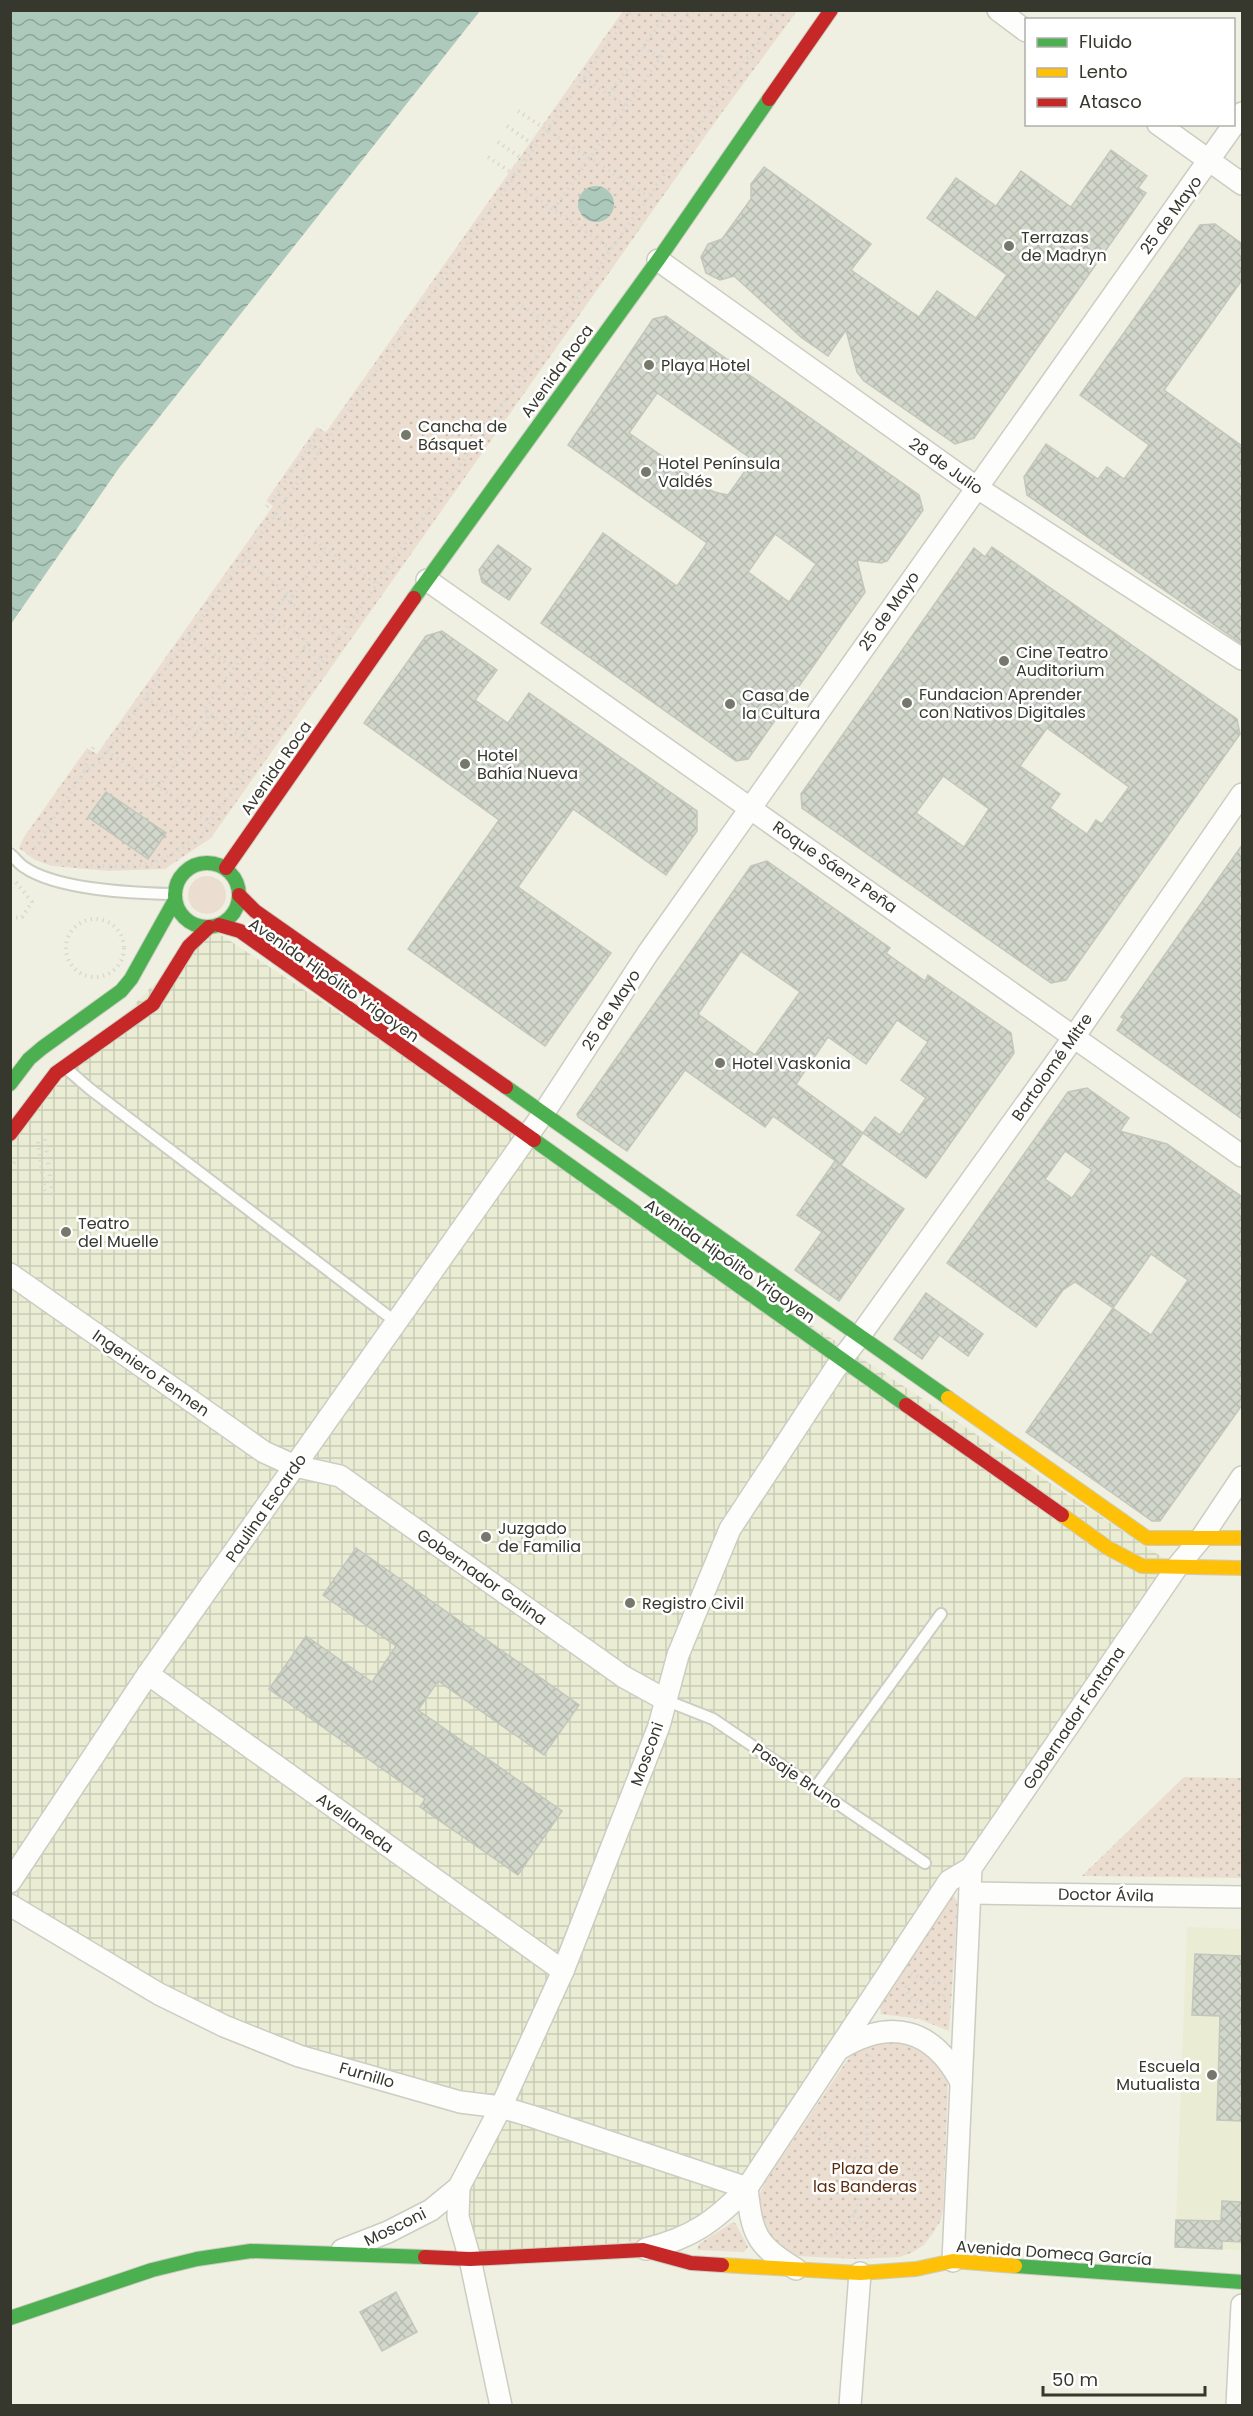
<svg xmlns="http://www.w3.org/2000/svg" width="1253" height="2416" font-family="Poppins,sans-serif">
  <style>
    .built { fill: #eaedd4 }
    .industrial { fill: url(#industrial-grid) }
    .green { fill: #ebded1 }
    .park { fill: url(#park-dots) }
    .water { fill: url(#water-waves) }
    .building { fill: url(#building-cross-hatch); stroke: #c2c6bc; stroke-width: 1.5; fill-rule: evenodd }
    .lines { fill: none; stroke-linecap: round; stroke-linejoin: round }
    .lane-casing { stroke: #cccdc2; stroke-width: 14 }
    .street-casing { stroke: #cccdc2; stroke-width: 24 }
    .fast-casing { stroke: #cccdc2; stroke-width: 16 }
    .slow-casing { stroke: #cccdc2; stroke-width: 16 }
    .jam-casing { stroke: #cccdc2; stroke-width: 16 }
    .path { stroke: #d9d9d4; stroke-width: 4; stroke-dasharray: 1.5 4.5; stroke-linecap: butt }
    .lane { stroke: #fdfdfb; stroke-width: 10 }
    .street { stroke: #fdfdfb; stroke-width: 21 }
    .fast { stroke: #4caf50; stroke-width: 14 }
    .slow { stroke: #ffc107; stroke-width: 14 }
    .jam { stroke: #c62828; stroke-width: 14 }
    .poi-dot { fill: #77786c; stroke: #fff; stroke-width: 2 }
    .labels { text-anchor: middle; dominant-baseline: central; stroke-width: 5; stroke-linejoin: round; paint-order: stroke }
    .street-label { font-size: 16px; fill: #36372d; stroke: #fff }
    .poi-label { font-size: 16px; fill: #36372d; stroke: #fff; text-anchor: start }
    .park-label { font-size: 16px; fill: #582b0d; stroke: #fff }
  </style>
  <defs>
    <pattern id="industrial-grid" width="8" height="8" patternUnits="userSpaceOnUse" patternTransform="scale(1.5)"><rect width="8" height="8" fill="#eaedd4"/><path d="M0 4h8M4 0v8" fill="none" stroke="#c9ccb6"/></pattern>
    <pattern id="park-dots" width="8" height="8" patternUnits="userSpaceOnUse" patternTransform="scale(1.5)"><rect width="8" height="8" fill="#ebded1"/><path d="M2 2h.1M6 6h.1" fill="none" stroke="#cabfb4" stroke-width="1.8" stroke-linecap="round"/></pattern>
    <pattern id="water-waves" width="16" height="10" patternUnits="userSpaceOnUse" patternTransform="scale(1.5)"><rect width="16" height="10" fill="#acc9bc"/><path d="M0 5q4-4 8 0t8 0" fill="none" stroke="#8da499"/></pattern>
    <pattern id="building-cross-hatch" width="8" height="8" patternUnits="userSpaceOnUse" patternTransform="scale(1.5)"><rect width="8" height="8" fill="#d2d7cb"/><path d="M0 0l8 8M0 8l8-8" fill="none" stroke="#b5b9af"/></pattern>
  </defs>
  <rect width="100%" height="100%" fill="#eff0e2"/>
  <path class="built" d="M 1187,1927 L 1242,1929 L 1242,2250 L 1175,2247 Z"/>
  <path class="industrial" d="M 209,927 L 1177,1567 L 949,1881 L 747,2188 L 691,2235 L 470,2259 L 458,2217 L 500,2108 L 299,2056 L 11,1905 L 10,1134 Z"/>
  <circle class="green" cx="207" cy="895" r="19"/>
  <g class="park">
    <path d="M 623,11 L 797,11 L 718,118 L 211,838 L 165,869 L 109,871 L 52,866 L 35,860 L 19,848 L 24,837 L 87,748 L 97,754 L 273,506 L 266,501 L 317,427 L 326,432 Z"/>
    <path d="M 1184,1777 L 1242,1778 L 1242,1878 L 1082,1876 Z"/>
    <path d="M 954,1896 L 958,1903 L 949,2031 L 919,2019 L 881,2014 L 880,2006 L 949,1899 Z"/>
    <path d="M 899,2039 C 924,2050 940,2057 948,2085 L 943,2211 L 941,2220 L 933,2233 L 924,2245 L 913,2252 L 900,2257 L 856,2259 L 796,2256 L 782,2249 L 773,2241 L 764,2225 L 759,2207 L 760,2193 L 765,2182 L 854,2050 L 864,2045 Z"/>
    <path d="M 733,2222 L 736,2224 L 748,2247 L 744,2252 L 697,2250 L 699,2244 Z"/>
  </g>
  <g class="water">
    <path d="M 11,10 L 480,11 L 119,468 L 11,624 Z"/>
    <circle cx="596" cy="204" r="18"/>
  </g>
  <g class="building">
    <path d="M 1111,150 L 1147,176 L 1138,188 L 1146,193 L 974,438 L 955,444 L 864,381 L 857,372 L 846,330 L 828,356 L 802,338 L 734,276 L 720,280 L 706,273 L 701,257 L 708,244 L 722,239 L 751,199 L 751,184 L 764,167 L 871,244 L 851,270 L 919,317 L 937,291 L 976,318 L 1007,275 L 927,218 L 956,178 L 996,206 L 1021,171 L 1071,207 Z"/>
    <path d="M 1215,224 L 1242,244 L 1242,280 L 1164,390 L 1242,446 L 1242,644 L 1027,495 L 1024,477 L 1046,444 L 1098,479 L 1107,467 L 1124,479 L 1149,445 L 1080,395 L 1200,225 Z"/>
    <path d="M 666,316 L 919,495 L 923,510 L 887,561 L 881,563 L 857,560 L 865,592 L 748,759 L 736,761 L 541,623 L 603,533 L 677,586 L 707,543 L 568,445 L 653,319 ZM 657,393 L 753,460 L 728,495 L 714,492 L 629,433 ZM 775,534 L 816,564 L 789,602 L 748,572 Z"/>
    <path d="M 498,545 L 531,569 L 509,600 L 482,582 L 479,570 Z"/>
    <path d="M 992,547 L 1237,719 L 1240,734 L 1066,980 L 1051,983 L 802,808 L 801,794 L 974,548 L 985,557 ZM 1047,728 L 1129,787 L 1102,824 L 1096,820 L 1087,834 L 1050,808 L 1060,794 L 1020,766 ZM 943,776 L 989,809 L 964,847 L 916,813 Z"/>
    <path d="M 442,631 L 497,670 L 475,700 L 508,723 L 529,693 L 697,811 L 697,831 L 666,875 L 573,809 L 518,887 L 611,953 L 545,1046 L 408,949 L 499,820 L 364,723 L 426,636 Z"/>
    <path d="M 106,792 L 166,833 L 148,859 L 88,817 Z"/>
    <path d="M 1242,845 L 1242,1119 L 1117,1030 L 1124,1019 L 1121,1017 Z"/>
    <path d="M 767,861 L 890,948 L 886,953 L 925,981 L 928,975 L 1011,1033 L 1014,1053 L 926,1178 L 863,1133 L 841,1165 L 773,1116 L 765,1127 L 685,1070 L 627,1151 L 578,1117 L 577,1114 L 751,866 ZM 741,951 L 800,992 L 755,1055 L 698,1014 ZM 897,1020 L 928,1042 L 901,1080 L 926,1098 L 900,1135 L 875,1117 L 863,1133 L 796,1084 L 828,1037 L 866,1064 Z"/>
    <path d="M 1087,1088 L 1129,1118 L 1120,1131 L 1167,1144 L 1242,1197 L 1242,1405 L 1160,1521 L 1152,1521 L 1026,1432 L 1113,1308 L 1075,1282 L 1063,1290 L 1036,1327 L 947,1263 L 1068,1092 ZM 1065,1151 L 1092,1170 L 1072,1198 L 1045,1179 ZM 1151,1254 L 1188,1280 L 1151,1335 L 1113,1308 Z"/>
    <path d="M 835,1161 L 904,1209 L 839,1301 L 795,1270 L 822,1232 L 797,1215 Z"/>
    <path d="M 926,1293 L 983,1334 L 968,1356 L 939,1335 L 922,1359 L 894,1339 Z"/>
    <path d="M 356,1548 L 579,1705 L 544,1755 L 438,1681 L 418,1710 L 562,1811 L 518,1875 L 420,1807 L 425,1799 L 269,1689 L 306,1636 L 372,1682 L 396,1646 L 323,1595 Z"/>
    <path d="M 1195,1954 L 1242,1956 L 1242,2121 L 1217,2120 L 1220,2016 L 1192,2015 Z"/>
    <path d="M 1222,2201 L 1242,2202 L 1242,2242 L 1222,2241 L 1222,2249 L 1175,2247 L 1176,2220 L 1221,2221 Z"/>
    <path d="M 396,2292 L 417,2332 L 382,2351 L 360,2312 Z"/>
  </g>
  <g class="lines">
    <g class="lane-casing">
      <g id="lane">
        <path d="M 10,854 C 15,858 19,864 24,867 C 57,890 132,893 172,894"/>
        <path d="M 68,1070 L 90,1089 L 396,1322"/>
        <path d="M 665,1700 L 713,1719 L 925,1863"/>
        <path d="M 815,1788 L 941,1614"/>
      </g>
    </g>
    <g class="street-casing">
      <g id="street">
        <path d="M 998,10 L 1026,31"/>
        <path d="M 1158,124 L 1242,184"/>
        <path d="M 658,260 L 976,487 L 1242,659"/>
        <path d="M 427,580 L 1242,1156"/>
        <path d="M 10,1274 L 264,1452 L 295,1466 L 340,1476 L 624,1677 L 664,1699"/>
        <path d="M 148,1674 L 563,1971"/>
        <path d="M 10,1882 L 148,1674 L 543,1114 L 648,953 L 1242,113"/>
        <path d="M 970,1893 L 1242,1897"/>
        <path d="M 10,1905 L 159,1994 L 224,2026 L 299,2056 L 460,2102 L 501,2107 L 531,2116 L 747,2188"/>
        <path d="M 841,2048 C 892,2018 933,2029 961,2082"/>
        <path d="M 459,2187 L 458,2217 L 470,2259 L 501,2406"/>
        <path d="M 747,2188 C 752,2233 755,2245 796,2269"/>
        <path d="M 646,2249 C 692,2238 715,2221 747,2188 L 949,1881 L 971,1868 L 1177,1567 L 1202,1537 L 1242,1477"/>
        <path d="M 342,2250 L 388,2232 L 431,2210 L 459,2187 L 501,2107 L 563,1971 L 659,1726 L 678,1655 L 730,1529 L 841,1360 L 859,1337 L 1074,1037 L 1242,794"/>
        <path d="M 953,2261 L 971,1868"/>
        <path d="M 850,2406 L 860,2273"/>
        <path d="M 1237,2406 L 1242,2305"/>
      </g>
    </g>
    <g class="fast-casing">
      <g id="fast">
        <path d="M 414,598 L 658,260 L 769,99"/>
        <circle cx="207" cy="895" r="32"/>
        <path d="M 10,1084 L 29,1059 L 42,1048 L 121,991 L 131,979 L 175,900"/>
        <path d="M 506,1087 L 948,1398"/>
        <path d="M 534,1140 L 906,1405"/>
        <path d="M 1015,2266 L 1242,2282"/>
        <path d="M 10,2318 L 152,2270 L 197,2259 L 251,2251 L 425,2257"/>
      </g>
    </g>
    <g class="slow-casing">
      <g id="slow">
        <path d="M 948,1398 L 1147,1538 L 1242,1538"/>
        <path d="M 1062,1515 L 1108,1548 L 1142,1566 L 1242,1568"/>
        <path d="M 722,2265 L 860,2273 L 916,2269 L 953,2261 L 1015,2266"/>
      </g>
    </g>
    <g class="jam-casing">
      <g id="jam">
        <path d="M 769,99 L 831,10"/>
        <path d="M 226,868 L 414,598"/>
        <path d="M 239,895 L 255,911 L 506,1087"/>
        <path d="M 219,925 L 240,931 L 534,1140"/>
        <path d="M 10,1134 L 56,1073 L 153,1004 L 189,946 L 209,927"/>
        <path d="M 906,1405 L 1062,1515"/>
        <path d="M 425,2257 L 470,2259 L 643,2250 L 691,2263 L 722,2265"/>
      </g>
    </g>
    <g class="path">
      <path d="M 681,10 L 690,16"/>
      <path d="M 643,47 L 660,58"/>
      <path d="M 584,78 L 626,106"/>
      <path d="M 609,95 L 669,10"/>
      <path d="M 518,111 L 649,197"/>
      <path d="M 507,126 L 535,146"/>
      <path d="M 498,142 L 525,161"/>
      <path d="M 488,157 L 515,175"/>
      <path d="M 511,181 L 612,249"/>
      <path d="M 554,209 L 694,10"/>
      <path d="M 517,303 L 556,328"/>
      <path d="M 442,428 L 472,448"/>
      <path d="M 310,446 L 324,426"/>
      <path d="M 286,499 L 277,493 L 310,446 L 319,452"/>
      <path d="M 267,507 L 277,493"/>
      <path d="M 275,514 L 377,584"/>
      <path d="M 243,560 L 293,597"/>
      <path d="M 284,598 L 339,638"/>
      <path d="M 289,602 L 326,549"/>
      <path d="M 189,638 L 234,668"/>
      <path d="M 304,647 L 324,660"/>
      <path d="M 146,698 L 197,732"/>
      <path d="M 224,724 L 275,649"/>
      <path d="M 242,737 L 308,642 L 271,616"/>
      <path d="M 261,750 L 204,710 L 287,593"/>
      <path d="M 107,751 L 210,823"/>
      <path d="M 85,771 L 87,758 L 95,745"/>
      <path d="M 159,787 L 210,714"/>
      <path d="M 31,853 L 85,771 L 99,763 L 632,10"/>
      <path d="M 55,861 C 79,866 136,870 159,861 C 173,854 187,844 200,837 L 626,228 L 782,10"/>
      <path d="M 10,918 L 22,917 L 32,902 L 15,881"/>
      <circle cx="95" cy="948" r="29"/>
      <path d="M 44,1133 L 53,1198"/>
      <path d="M 38,1142 L 45,1195"/>
      <path d="M 10,1168 L 17,1159"/>
      <path d="M 911,1974 L 946,1986"/>
      <path d="M 906,1986 C 910,2005 932,2011 944,1994"/>
      <path d="M 810,2127 L 865,2165 L 937,2172"/>
      <path d="M 854,2213 L 883,2246"/>
      <path d="M 821,2244 C 830,2237 843,2230 850,2221 C 871,2194 868,2092 869,2055"/>
    </g>
    <use href="#lane" class="lane"/>
    <use href="#street" class="street"/>
    <use href="#fast" class="fast"/>
    <use href="#slow" class="slow"/>
    <use href="#jam" class="jam"/>
  </g>
  <g class="poi-dot">
    <circle cx="1009" cy="246" r="6"/>
    <circle cx="649" cy="365" r="6"/>
    <circle cx="406" cy="435" r="6"/>
    <circle cx="646" cy="472" r="6"/>
    <circle cx="1004" cy="661" r="6"/>
    <circle cx="907" cy="703" r="6"/>
    <circle cx="730" cy="704" r="6"/>
    <circle cx="465" cy="764" r="6"/>
    <circle cx="720" cy="1063" r="6"/>
    <circle cx="66" cy="1232" r="6"/>
    <circle cx="486" cy="1537" r="6"/>
    <circle cx="630" cy="1603" r="6"/>
    <circle cx="1212" cy="2075" r="6"/>
  </g>
  <g class="labels">
    <g class="street-label">
      <text transform="translate(1171 215) rotate(-54)">25 de Mayo</text>
      <text transform="translate(557 371) rotate(-54)">Avenida Roca</text>
      <text transform="translate(946 466) rotate(35)">28 de Julio</text>
      <text transform="translate(889 611) rotate(-55)">25 de Mayo</text>
      <text transform="translate(276 768) rotate(-55)">Avenida Roca</text>
      <text transform="translate(835 867) rotate(35)">Roque Sáenz Peña</text>
      <text transform="translate(334 980) rotate(35)">Avenida Hipólito Yrigoyen</text>
      <text transform="translate(611 1010) rotate(-57)">25 de Mayo</text>
      <text transform="translate(1052 1067) rotate(-55)">Bartolomé Mitre</text>
      <text transform="translate(730 1261) rotate(35)">Avenida Hipólito Yrigoyen</text>
      <text transform="translate(151 1373) rotate(35)">Ingeniero Fennen</text>
      <text transform="translate(266 1508) rotate(-55)">Paulina Escardo</text>
      <text transform="translate(482 1577) rotate(35)">Gobernador Galina</text>
      <text transform="translate(1074 1718) rotate(-56)">Gobernador Fontana</text>
      <text transform="translate(647 1754) rotate(-70)">Mosconi</text>
      <text transform="translate(797 1776) rotate(34)">Pasaje Bruno</text>
      <text transform="translate(355 1823) rotate(36)">Avellaneda</text>
      <text transform="translate(1106 1895) rotate(1)">Doctor Ávila</text>
      <text transform="translate(367 2075) rotate(16)">Furnillo</text>
      <text transform="translate(395 2227) rotate(-26)">Mosconi</text>
      <text transform="translate(1054 2253) rotate(4)">Avenida Domecq García</text>
    </g>
    <g class="poi-label">
      <text x="1021" y="237">Terrazas<tspan x="1021" dy="18">de Madryn</tspan></text>
      <text x="661" y="365">Playa Hotel</text>
      <text x="418" y="426">Cancha de<tspan x="418" dy="18">Básquet</tspan></text>
      <text x="658" y="463">Hotel Península<tspan x="658" dy="18">Valdés</tspan></text>
      <text x="1016" y="652">Cine Teatro<tspan x="1016" dy="18">Auditorium</tspan></text>
      <text x="919" y="694">Fundacion Aprender<tspan x="919" dy="18">con Nativos Digitales</tspan></text>
      <text x="742" y="695">Casa de<tspan x="742" dy="18">la Cultura</tspan></text>
      <text x="477" y="755">Hotel<tspan x="477" dy="18">Bahía Nueva</tspan></text>
      <text x="732" y="1063">Hotel Vaskonia</text>
      <text x="78" y="1223">Teatro<tspan x="78" dy="18">del Muelle</tspan></text>
      <text x="498" y="1528">Juzgado<tspan x="498" dy="18">de Familia</tspan></text>
      <text x="642" y="1603">Registro Civil</text>
      <text x="1200" y="2066" text-anchor="end">Escuela<tspan x="1200" dy="18">Mutualista</tspan></text>
    </g>
    <g class="park-label">
      <text x="865" y="2168">Plaza de<tspan x="865" dy="18">las Banderas</tspan></text>
    </g>
  </g>
  <rect width="1253" height="2416" fill="none" stroke="#36372d" stroke-width="24"/>
  <rect x="1025" y="18" width="210" height="108" fill="#ffffff" stroke="#afafab" stroke-width="1.5"/>
  <rect x="1037" y="38" width="30" height="9" fill="#4caf50" stroke="#afafab" stroke-width="1.5"/>
  <text x="1079" y="48" font-size="18" fill="#36372d">Fluido</text>
  <rect x="1037" y="68" width="30" height="9" fill="#ffc107" stroke="#afafab" stroke-width="1.5"/>
  <text x="1079" y="78" font-size="18" fill="#36372d">Lento</text>
  <rect x="1037" y="98" width="30" height="9" fill="#c62828" stroke="#afafab" stroke-width="1.5"/>
  <text x="1079" y="108" font-size="18" fill="#36372d">Atasco</text>
  <path d="M1043 2386v9h162v-9" fill="none" stroke="#36372d" stroke-width="3"/>
  <text x="1052" y="2386" font-size="18" fill="#36372d" stroke="#ffffff" stroke-width="4.5" paint-order="stroke">50 m</text>
</svg>
